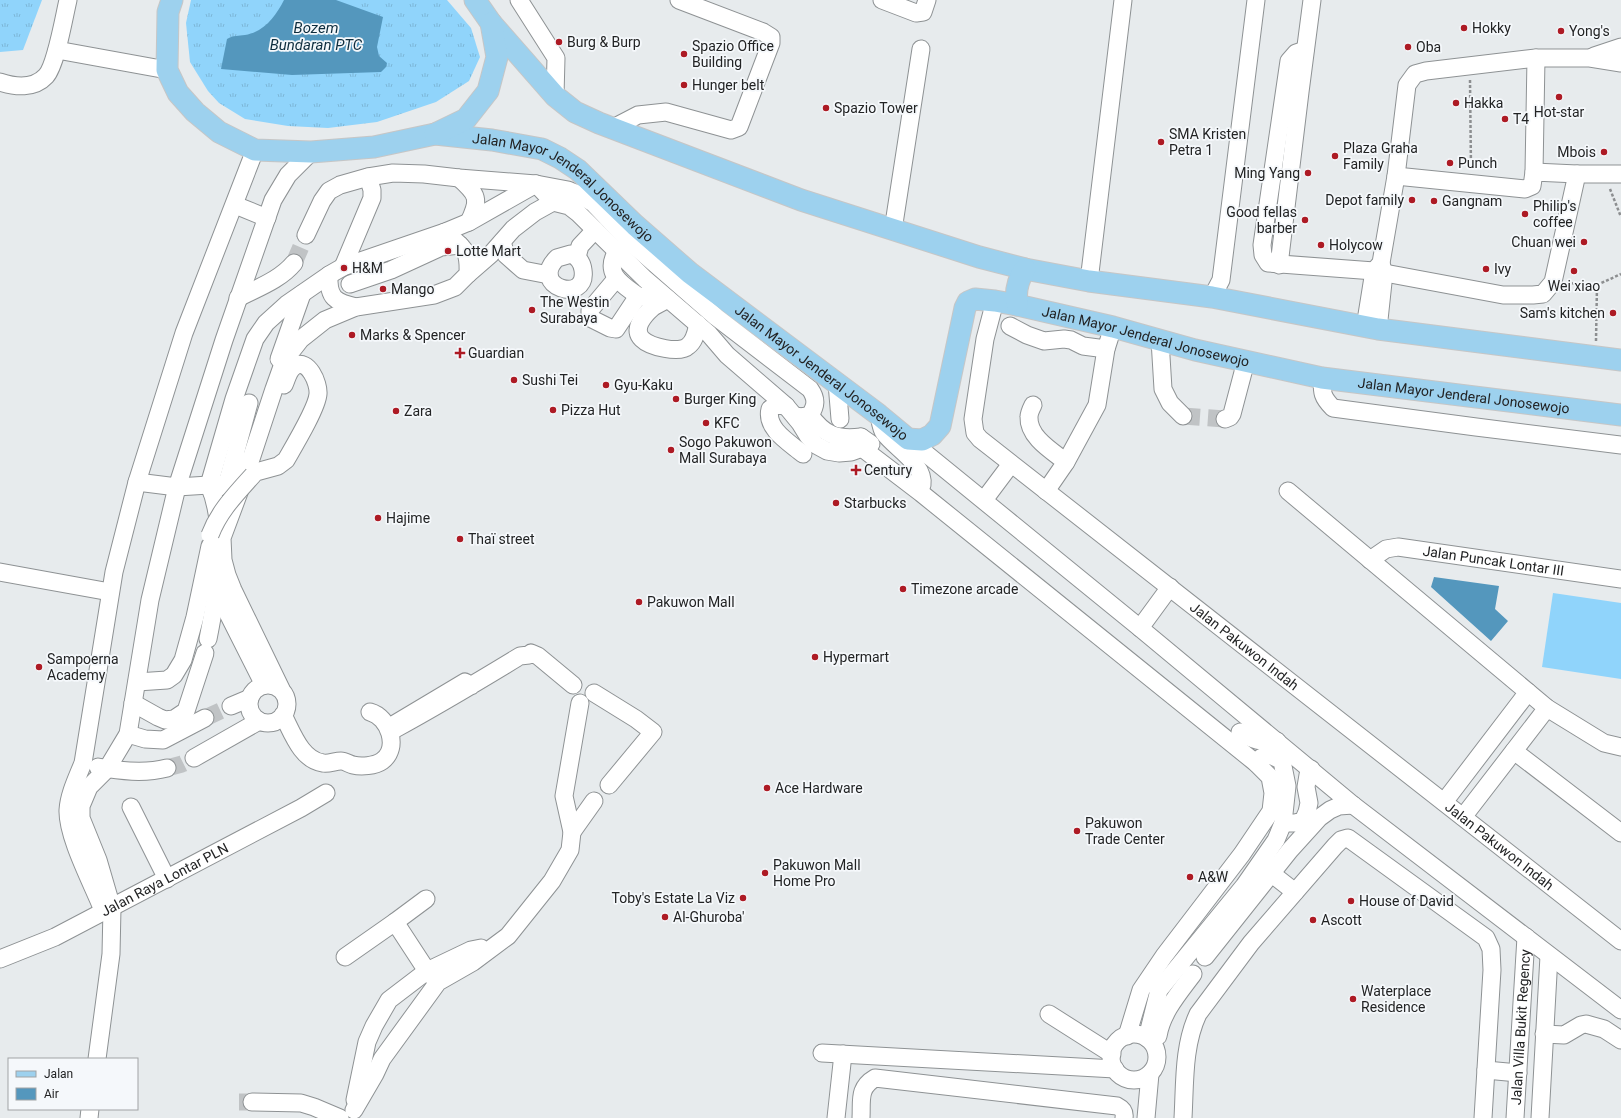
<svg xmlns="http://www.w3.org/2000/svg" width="1621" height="1118" font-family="Roboto,sans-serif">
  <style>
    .grass { fill: url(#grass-tufts) }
    .pitch { fill: #90d4fb }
    .water { fill: #5497bd }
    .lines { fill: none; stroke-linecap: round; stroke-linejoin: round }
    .minor-tunnel { stroke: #c0c3c5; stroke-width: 17; stroke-dasharray: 17 8; stroke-linecap: butt }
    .minor-casing { stroke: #8e9294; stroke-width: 19 }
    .major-casing { stroke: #c6c6c6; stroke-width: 23 }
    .path { stroke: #8c8e90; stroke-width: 2.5; stroke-dasharray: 3 2; stroke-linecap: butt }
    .minor { stroke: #fff; stroke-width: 17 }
    .major { stroke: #9dd1ee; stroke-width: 21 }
    .minor-bridge-casing { stroke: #8e9294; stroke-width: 19; stroke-linecap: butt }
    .minor-bridge { stroke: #fff; stroke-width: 17 }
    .poi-dot { fill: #ad1a24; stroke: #f5f8fb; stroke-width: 1.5 }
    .labels { text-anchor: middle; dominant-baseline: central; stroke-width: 3.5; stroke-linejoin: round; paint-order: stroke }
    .poi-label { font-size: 14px; fill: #222324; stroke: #f5f8fb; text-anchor: start }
    .street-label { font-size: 14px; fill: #222324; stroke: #f5f8fb }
    .water-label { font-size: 15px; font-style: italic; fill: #0e2d3e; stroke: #f5f8fb }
  </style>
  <defs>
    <pattern id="grass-tufts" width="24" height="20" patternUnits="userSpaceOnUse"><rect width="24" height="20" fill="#90d4fb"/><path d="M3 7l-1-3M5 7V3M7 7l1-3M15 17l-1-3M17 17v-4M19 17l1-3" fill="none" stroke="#7cb6d7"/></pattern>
  </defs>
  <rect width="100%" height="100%" fill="#e7ebed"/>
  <g class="grass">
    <path d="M 0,0 L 42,0 L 23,50 L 0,52 Z"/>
    <path d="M 191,0 L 447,0 L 471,28 L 480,57 L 469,81 L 436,102 L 377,122 L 328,128 L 288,126 L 245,119 L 219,103 L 208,91 L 190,62 L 186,23 Z"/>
  </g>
  <path class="pitch" d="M 1553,593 L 1621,603 L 1621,679 L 1542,667 Z"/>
  <g class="water">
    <path d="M 284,0 L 336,0 L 383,17 L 377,47 L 379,56 L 387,63 L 386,67 L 381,72 L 292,75 L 221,69 L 227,39 C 234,35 238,36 245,35 C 264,32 276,16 284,0 Z"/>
    <path d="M 1434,577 L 1499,586 L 1495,609 L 1508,621 L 1491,641 L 1431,587 Z"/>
  </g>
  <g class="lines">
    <g class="minor-tunnel">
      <path d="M 294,263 L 306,235"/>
      <path d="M 1183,416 L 1225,419"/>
      <path d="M 205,718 L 231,706"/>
      <path d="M 167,768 L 182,764 L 194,758"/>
      <path d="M 239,1102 L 252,1102"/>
    </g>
    <g class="minor-casing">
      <g id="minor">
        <path d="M 519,0 L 556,58 L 555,96"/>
        <path d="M 882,0 L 916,13 L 923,12 L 927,0"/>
        <path d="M 57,50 L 167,70"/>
        <path d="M 1305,50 L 1296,53 L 1289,61 L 1262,245 L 1263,255 L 1268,263 L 1374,271 L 1503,295 L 1533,295 L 1543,294 L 1553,282 L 1577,174 L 1621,174"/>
        <path d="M 1594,56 L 1621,47"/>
        <path d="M 0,82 C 15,87 34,89 46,76 C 56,65 64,17 68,0"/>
        <path d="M 613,128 L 638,115 L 666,112 L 731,130 L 739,127 L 771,43 L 771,37 L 763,32 L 679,0"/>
        <path d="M 1534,172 L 1536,58"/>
        <path d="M 1396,176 L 1525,189 L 1532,186 L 1534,172 L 1577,174"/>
        <path d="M 459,178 C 478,195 480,199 469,222"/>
        <path d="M 536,184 L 553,202 L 569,206 L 578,213 L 645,279 L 709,334 L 727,355 L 786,406 L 800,423 L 808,436 L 816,445 L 827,451 L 839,453 L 851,452 L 862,448"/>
        <path d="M 235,205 L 267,218"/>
        <path d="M 893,230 L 921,49"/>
        <path d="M 306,235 L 322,201 L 329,191 L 340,185 L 368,177 L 393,173 L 424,174 L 459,178 L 536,184 L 568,190 L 580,195 L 593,203 L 630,242 L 716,317 L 810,389 C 817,399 816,406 810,415 L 802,417 L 795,416"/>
        <path d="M 502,242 L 506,255 L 523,270 L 549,275"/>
        <path d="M 617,251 C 603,274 622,284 638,296 L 642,297 L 648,294"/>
        <path d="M 571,254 C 578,257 582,262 583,270 C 588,305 528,287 557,258 Z"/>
        <path d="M 577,257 L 580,246 L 595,230"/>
        <path d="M 1279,265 L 1300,92 L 1312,0"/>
        <path d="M 343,267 L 372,198 L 372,190 L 368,177"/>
        <path d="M 468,274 L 491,254 L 513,229 L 535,212 L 553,202"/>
        <path d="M 329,275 C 328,298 335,302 356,307"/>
        <path d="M 616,279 L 590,310 L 590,318 L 610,328 L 616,329 L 638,296"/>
        <path d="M 1089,281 L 1123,0"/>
        <path d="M 350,284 L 391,270 L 441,247 L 460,245"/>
        <path d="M 1212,297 L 1221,280 L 1256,0"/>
        <path d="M 238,298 C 257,288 280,280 294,263"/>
        <path d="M 668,299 C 663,302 657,304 652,308 C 644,315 632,329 642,339 C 650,347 680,354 688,346 C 695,341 696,332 698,324"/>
        <path id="s1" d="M 995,301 L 985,339 L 973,419 L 975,433 L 980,439 L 1621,941"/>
        <path d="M 1010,326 L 1027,335 L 1044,341 L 1064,339 L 1071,340 L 1083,346 L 1106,349"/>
        <path d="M 1365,327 L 1374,271 L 1381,263 L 1396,176 L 1407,85 L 1415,74 L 1426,71 L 1536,58 L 1590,58 L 1621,63"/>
        <path d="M 1378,329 L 1384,273 L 1381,264"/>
        <path d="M 1160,340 L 1163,389 L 1170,403 L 1183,416"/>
        <path d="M 279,359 L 302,294"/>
        <path d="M 1322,378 C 1322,393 1322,397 1333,408 L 1476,427 L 1621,445"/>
        <path d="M 837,383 L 840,419"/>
        <path d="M 1033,405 C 1031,409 1029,413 1029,417 C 1028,437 1052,451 1066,462"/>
        <path d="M 786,406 L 776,405 L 770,409 C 765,429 790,443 803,454"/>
        <path d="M 810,415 C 824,435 837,440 861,437 L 871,444"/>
        <path d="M 879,415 C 880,420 881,429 884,433 C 895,448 925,464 922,485"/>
        <path d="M 1225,419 L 1230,417 L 1232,414 L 1246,361"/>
        <path d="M 861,437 L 862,448 L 921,493 L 1256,763 L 1270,777 L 1273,793 L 1271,811 L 1242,854 L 1164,956 L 1141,990 L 1127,1036"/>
        <path d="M 908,439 L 1140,628 L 1353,805 L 1621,1010"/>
        <path d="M 256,472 L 278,466 L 286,460 C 294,446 317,408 318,394 C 319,383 308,358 295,366 C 288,370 287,379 284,385"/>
        <path d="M 228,480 L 249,403"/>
        <path d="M 137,482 L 177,487 L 209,485"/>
        <path d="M 1046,491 L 1066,462 L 1097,405 L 1106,349 L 1113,327"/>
        <path d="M 1288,491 L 1547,708 L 1604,743 L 1621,747"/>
        <path d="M 212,492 L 238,474 L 245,462"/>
        <path d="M 984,500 L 1011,464"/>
        <path id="s2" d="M 1370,560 L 1386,549 L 1398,547 L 1621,579"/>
        <path d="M 0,572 L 110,592"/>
        <path d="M 217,592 L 264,685"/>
        <path d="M 1140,628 L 1170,587"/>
        <path d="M 208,639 C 217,594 228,528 209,485 L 234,399 L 255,339 L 266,323 L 287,304 L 329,275 L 343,267 L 445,232 L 469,222 L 536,184"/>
        <path d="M 137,682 L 167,680 L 174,675 L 183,660 L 195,617 L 210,546"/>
        <circle cx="268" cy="704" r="19"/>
        <path d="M 471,686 L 465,682 L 393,725 L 395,729 C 437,706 479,681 520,656 L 529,655 L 531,653 L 538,656 L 573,685"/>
        <path d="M 281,689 L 233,590 L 227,575 L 223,560 L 222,538 L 247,471 L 274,389 L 284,361 L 290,353 L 301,339 L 325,320 L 356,307 L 434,295 L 455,287 L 468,274 C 469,248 464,249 445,232"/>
        <path d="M 594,693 L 636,719 L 653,732 L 609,785"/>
        <path d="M 133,703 L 158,717 L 165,720 L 174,719 L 186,711 L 205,653"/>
        <path d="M 231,706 L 250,698"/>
        <path d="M 283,715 C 292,732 301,760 323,763 C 329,764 335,761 341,761 C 345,761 349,764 353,765 C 361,767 375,766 382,761 C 400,748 389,717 370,712"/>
        <path d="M 1240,732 C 1252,740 1262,743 1277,741"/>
        <path d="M 128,734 L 145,739 L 163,740 L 205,718"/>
        <path d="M 1514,751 L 1621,833"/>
        <path d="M 194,758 L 259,721"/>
        <path d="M 98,767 C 120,771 144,774 167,768"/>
        <path d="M 1444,802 L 1528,692"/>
        <path d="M 131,807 L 167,879"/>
        <path d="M 1463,817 L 1547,708"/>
        <path d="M 1283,823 L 1295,823 L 1303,821 L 1307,812 L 1309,803 L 1306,787 L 1308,775 L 1311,769"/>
        <path d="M 572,832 L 594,801"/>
        <path d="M 1272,874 L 1295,892"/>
        <path d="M 102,908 C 92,883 67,836 68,810 C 69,794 77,778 83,763 L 114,572 L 137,482 L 184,333 L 255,150"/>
        <path d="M 395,922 L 426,899"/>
        <path d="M 345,957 L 395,922 L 427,971 L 435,979"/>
        <path d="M 1205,957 L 1290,850 L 1319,818 L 1330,810 L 1339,806 L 1353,805"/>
        <path id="s3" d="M 0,959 L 55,937 L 301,808 L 326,793"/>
        <path d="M 1049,1014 L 1112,1054"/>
        <path d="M 1544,1034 L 1564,1035 L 1581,1025 L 1586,1024 L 1604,1029 L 1621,1040"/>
        <circle cx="1134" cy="1057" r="23"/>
        <path d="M 1158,1036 C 1162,1012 1179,993 1193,974"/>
        <path d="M 1147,1038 L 1159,990 L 1244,886 L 1276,840 L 1283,823 L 1287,786 L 1282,761 C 1272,755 1263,752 1256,763"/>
        <path d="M 822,1053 L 1115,1069"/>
        <path d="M 97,1059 L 111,954 L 112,908 L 98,860 L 81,818 L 81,806 L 89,787 L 107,769 L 128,734 L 150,600 L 177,487 L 224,340 L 273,200 L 288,175 L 311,152"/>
        <path d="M 1486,1070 L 1518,1073"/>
        <path d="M 355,1100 L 367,1042 L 374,1026 L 389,1000 L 427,971 L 471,950 L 481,948"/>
        <path d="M 252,1102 L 301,1103 L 314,1107 L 340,1118"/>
        <path d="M 354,1110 L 375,1074 L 382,1059 L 438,982 L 473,962 L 508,936 L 552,881 L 570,850 L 572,832 L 564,796 L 580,703"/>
        <path d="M 89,1118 L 90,1109"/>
        <path d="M 836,1118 L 843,1054"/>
        <path d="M 861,1118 C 862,1100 858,1088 875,1078 L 1117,1106 C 1123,1109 1125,1112 1124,1118"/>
        <path d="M 1146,1118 L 1150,1074"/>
        <path d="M 1183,1118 C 1185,1083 1183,1046 1198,1014 L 1251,943 L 1335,846 L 1341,840 L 1348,838 L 1486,938 L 1491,949 L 1492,970 L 1483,1118"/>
        <path id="s4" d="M 1515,1118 L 1526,937"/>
        <path d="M 1540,1118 L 1549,956"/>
      </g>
    </g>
    <g class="major-casing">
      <g id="major">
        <path id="s5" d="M 172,0 L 168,12 L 167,70 L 178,93 L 195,112 L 219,132 L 255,150 L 311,152 L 374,147 L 435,134 L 492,140 L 542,149 L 560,158 L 578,170 L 635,225 L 690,273 L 879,415 L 908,439 L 922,440 L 932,435 L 940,426 L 965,308 L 968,302 L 975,299 L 995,301 L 1017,305 L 1113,327 L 1195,350 L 1322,378 L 1621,415"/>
        <path d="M 475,0 L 491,23 L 555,96 L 575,112 L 599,123 L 801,200 L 979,257 L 1025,269 L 1089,281 L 1212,297 L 1378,329 L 1621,360"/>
        <path d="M 435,134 L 466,119 L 488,91 L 497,57 L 491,23"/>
        <path d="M 1017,305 C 1015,292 1017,281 1025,269"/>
      </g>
    </g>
    <g class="path">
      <path d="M 1470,80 L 1471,169"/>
      <path d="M 1610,189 L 1621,217"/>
      <path d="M 1567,283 L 1597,285 L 1621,274"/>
      <path d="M 1596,341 L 1597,285"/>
    </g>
    <use href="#minor" class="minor"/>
    <use href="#major" class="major"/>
    <g class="minor-bridge-casing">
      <path id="minor-bridge" d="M 210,535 C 219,511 236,494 253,475"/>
    </g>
    <use href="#minor-bridge" class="minor-bridge"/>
  </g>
  <g class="poi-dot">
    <circle cx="1464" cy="28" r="4"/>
    <circle cx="1561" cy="31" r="4"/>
    <circle cx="559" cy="42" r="4"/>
    <circle cx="1408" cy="47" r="4"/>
    <circle cx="684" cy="54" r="4"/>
    <circle cx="684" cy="85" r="4"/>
    <circle cx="1559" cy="97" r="4"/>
    <circle cx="1456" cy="103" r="4"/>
    <circle cx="826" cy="108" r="4"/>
    <circle cx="1505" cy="119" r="4"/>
    <circle cx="1161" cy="142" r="4"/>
    <circle cx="1604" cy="152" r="4"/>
    <circle cx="1335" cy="156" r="4"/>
    <circle cx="1450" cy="163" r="4"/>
    <circle cx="1308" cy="173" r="4"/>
    <circle cx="1412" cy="200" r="4"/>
    <circle cx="1434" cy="201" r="4"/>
    <circle cx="1525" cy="214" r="4"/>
    <circle cx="1305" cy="220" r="4"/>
    <circle cx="1584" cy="242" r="4"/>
    <circle cx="1321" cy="245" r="4"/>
    <circle cx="448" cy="251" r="4"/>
    <circle cx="344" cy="268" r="4"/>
    <circle cx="1486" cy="269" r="4"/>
    <circle cx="1574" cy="271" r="4"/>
    <circle cx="383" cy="289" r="4"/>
    <circle cx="532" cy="310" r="4"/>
    <circle cx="1613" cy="313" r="4"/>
    <circle cx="352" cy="335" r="4"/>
    <path d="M458 347h4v4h4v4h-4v4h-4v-4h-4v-4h4z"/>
    <circle cx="514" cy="380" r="4"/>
    <circle cx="606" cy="385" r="4"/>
    <circle cx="676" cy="399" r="4"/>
    <circle cx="553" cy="410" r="4"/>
    <circle cx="396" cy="411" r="4"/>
    <circle cx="706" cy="423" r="4"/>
    <circle cx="671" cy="450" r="4"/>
    <path d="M854 464h4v4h4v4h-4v4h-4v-4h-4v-4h4z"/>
    <circle cx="836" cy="503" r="4"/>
    <circle cx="378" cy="518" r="4"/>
    <circle cx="460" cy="539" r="4"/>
    <circle cx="903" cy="589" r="4"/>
    <circle cx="639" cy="602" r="4"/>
    <circle cx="815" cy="657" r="4"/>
    <circle cx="39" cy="667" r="4"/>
    <circle cx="767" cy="788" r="4"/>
    <circle cx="1077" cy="831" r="4"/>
    <circle cx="765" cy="873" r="4"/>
    <circle cx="1190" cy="877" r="4"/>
    <circle cx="743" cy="898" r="4"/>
    <circle cx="1351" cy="901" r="4"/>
    <circle cx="665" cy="917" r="4"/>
    <circle cx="1313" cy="920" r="4"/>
    <circle cx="1353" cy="999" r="4"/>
  </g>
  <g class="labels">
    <g class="poi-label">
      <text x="1472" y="28">Hokky</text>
      <text x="1569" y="31">Yong's</text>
      <text x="567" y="42">Burg &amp; Burp</text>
      <text x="692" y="46">Spazio Office<tspan x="692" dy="16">Building</tspan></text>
      <text x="1416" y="47">Oba</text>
      <text x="692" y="85">Hunger belt</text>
      <text x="1464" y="103">Hakka</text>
      <text x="834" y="108">Spazio Tower</text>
      <text x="1559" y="112" text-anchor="middle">Hot-star</text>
      <text x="1513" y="119">T4</text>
      <text x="1169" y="134">SMA Kristen<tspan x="1169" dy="16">Petra 1</tspan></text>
      <text x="1343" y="148">Plaza Graha<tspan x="1343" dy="16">Family</tspan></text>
      <text x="1596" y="152" text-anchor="end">Mbois</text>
      <text x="1458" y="163">Punch</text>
      <text x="1300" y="173" text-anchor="end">Ming Yang</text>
      <text x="1404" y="200" text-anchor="end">Depot family</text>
      <text x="1442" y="201">Gangnam</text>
      <text x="1533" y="206">Philip's<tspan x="1533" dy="16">coffee</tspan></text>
      <text x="1297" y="212" text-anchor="end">Good fellas<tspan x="1297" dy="16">barber</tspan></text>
      <text x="1576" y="242" text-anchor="end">Chuan wei</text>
      <text x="1329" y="245">Holycow</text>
      <text x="456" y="251">Lotte Mart</text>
      <text x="352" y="268">H&amp;M</text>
      <text x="1494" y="269">Ivy</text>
      <text x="1574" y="286" text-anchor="middle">Wei xiao</text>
      <text x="391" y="289">Mango</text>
      <text x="540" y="302">The Westin<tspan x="540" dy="16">Surabaya</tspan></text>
      <text x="1605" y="313" text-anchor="end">Sam's kitchen</text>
      <text x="360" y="335">Marks &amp; Spencer</text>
      <text x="468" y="353">Guardian</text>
      <text x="522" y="380">Sushi Tei</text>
      <text x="614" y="385">Gyu-Kaku</text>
      <text x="684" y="399">Burger King</text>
      <text x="561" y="410">Pizza Hut</text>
      <text x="404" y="411">Zara</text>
      <text x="714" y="423">KFC</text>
      <text x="679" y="442">Sogo Pakuwon<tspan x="679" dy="16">Mall Surabaya</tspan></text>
      <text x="864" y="470">Century</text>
      <text x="844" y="503">Starbucks</text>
      <text x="386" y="518">Hajime</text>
      <text x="468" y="539">Thaï street</text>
      <text x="911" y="589">Timezone arcade</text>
      <text x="647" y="602">Pakuwon Mall</text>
      <text x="823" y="657">Hypermart</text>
      <text x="47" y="659">Sampoerna<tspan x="47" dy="16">Academy</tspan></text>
      <text x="775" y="788">Ace Hardware</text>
      <text x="1085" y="823">Pakuwon<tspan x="1085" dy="16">Trade Center</tspan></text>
      <text x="773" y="865">Pakuwon Mall<tspan x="773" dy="16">Home Pro</tspan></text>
      <text x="1198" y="877">A&amp;W</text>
      <text x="735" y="898" text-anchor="end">Toby's Estate La Viz</text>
      <text x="1359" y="901">House of David</text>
      <text x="673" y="917">Al-Ghuroba'</text>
      <text x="1321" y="920">Ascott</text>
      <text x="1361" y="991">Waterplace<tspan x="1361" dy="16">Residence</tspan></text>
    </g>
    <g class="street-label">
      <text stroke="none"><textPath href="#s5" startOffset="519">Jalan Mayor Jenderal Jonosewojo</textPath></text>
      <text stroke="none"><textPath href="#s5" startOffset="1298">Jalan Mayor Jenderal Jonosewojo</textPath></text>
      <text stroke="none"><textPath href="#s5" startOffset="842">Jalan Mayor Jenderal Jonosewojo</textPath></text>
      <text stroke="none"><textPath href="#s5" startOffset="1622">Jalan Mayor Jenderal Jonosewojo</textPath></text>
      <text stroke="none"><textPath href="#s2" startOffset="128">Jalan Puncak Lontar III</textPath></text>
      <text stroke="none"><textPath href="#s1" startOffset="478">Jalan Pakuwon Indah</textPath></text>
      <text stroke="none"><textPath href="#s1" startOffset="802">Jalan Pakuwon Indah</textPath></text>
      <text stroke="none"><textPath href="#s3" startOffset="183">Jalan Raya Lontar PLN</textPath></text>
      <text stroke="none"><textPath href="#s4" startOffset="91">Jalan Villa Bukit Regency</textPath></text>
    </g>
    <g class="water-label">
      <text x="316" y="28">Bozem<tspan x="316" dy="17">Bundaran PTC</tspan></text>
    </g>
  </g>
  <rect x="8" y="1058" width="130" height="52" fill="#f5f8fb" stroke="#a1a3a5"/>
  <rect x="16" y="1071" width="20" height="6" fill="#9dd1ee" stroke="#a1a3a5"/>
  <text x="44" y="1078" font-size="12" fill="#222324">Jalan</text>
  <rect x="16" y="1088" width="20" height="12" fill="#5497bd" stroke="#a1a3a5"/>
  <text x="44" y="1098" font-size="12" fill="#222324">Air</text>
</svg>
